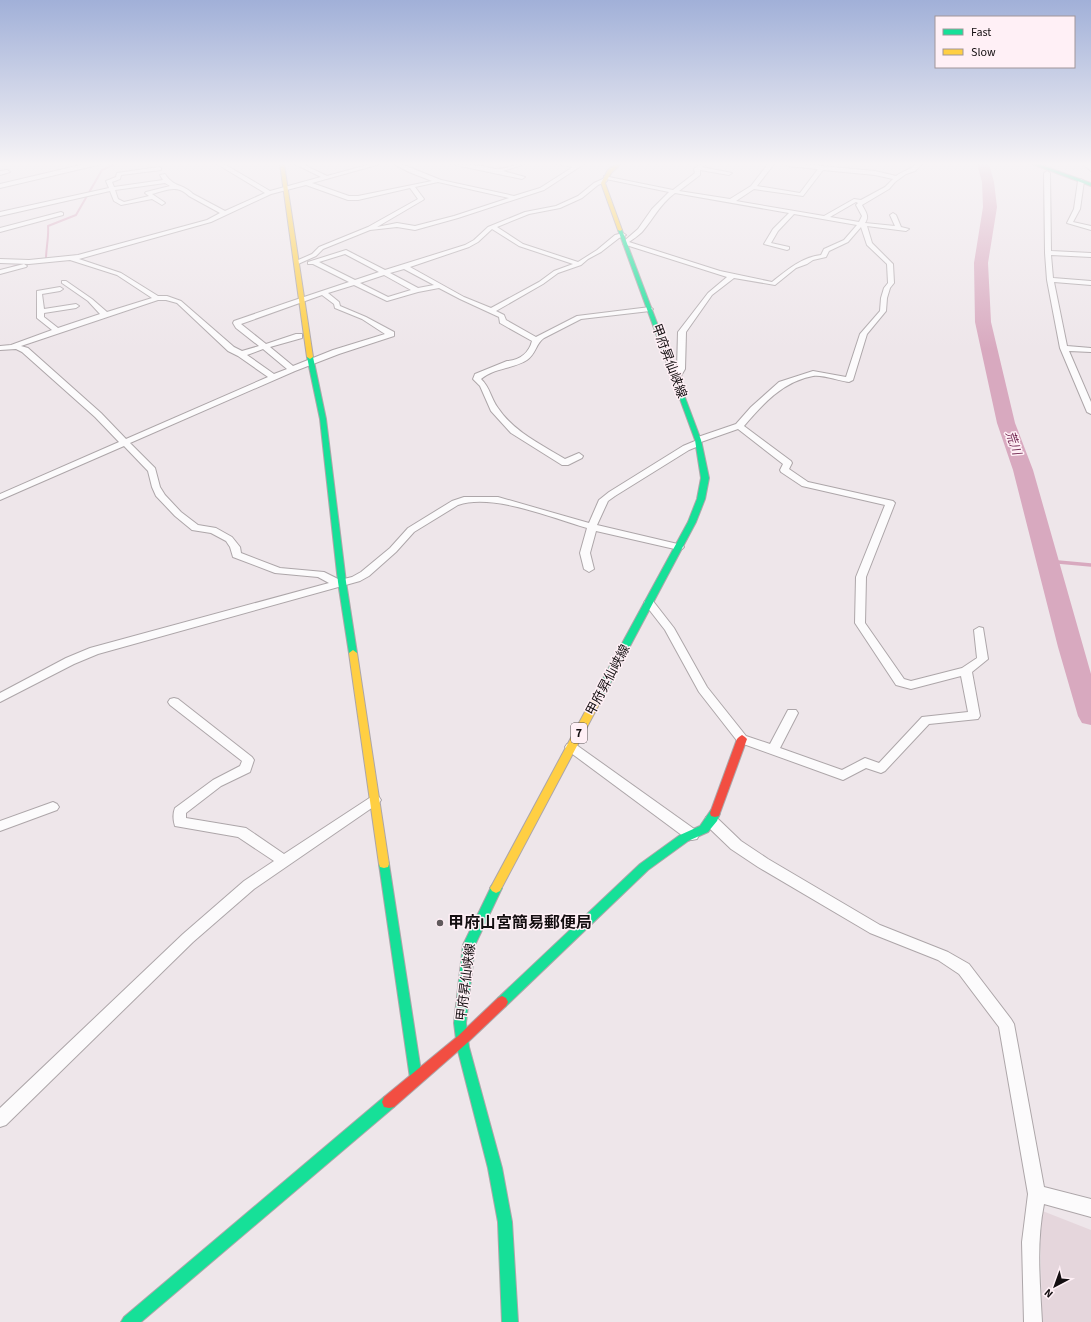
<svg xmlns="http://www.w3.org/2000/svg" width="1091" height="1322" font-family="'Source Sans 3','Noto Sans JP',sans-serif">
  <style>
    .built { fill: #e5d6dc }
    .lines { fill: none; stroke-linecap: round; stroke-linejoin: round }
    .stream-far1 { stroke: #d8a9bf; stroke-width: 2 }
    .stream { stroke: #d8a9bf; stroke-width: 3.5 }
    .river { fill: #d8a9bf; fill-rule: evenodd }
    .street-casing { stroke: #ada6a9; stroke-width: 2 }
    .fast-casing { stroke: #ada6a9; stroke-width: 2 }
    .slow-casing { stroke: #ada6a9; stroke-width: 2 }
    .jam-casing { stroke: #ada6a9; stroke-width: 2 }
    .street { fill: #fcfbfc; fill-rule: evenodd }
    .fast { fill: #16e098; fill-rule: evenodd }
    .slow { fill: #ffcf43; fill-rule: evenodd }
    .jam { fill: #f24e42; fill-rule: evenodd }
    .poi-dot { fill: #605a5c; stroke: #fff0f6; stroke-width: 1.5 }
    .labels { text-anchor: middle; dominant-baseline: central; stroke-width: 3; stroke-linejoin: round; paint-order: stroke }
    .far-water-label { font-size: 12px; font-style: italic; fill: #722751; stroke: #fff0f6 }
    .shield { fill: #fff0f6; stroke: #5a5255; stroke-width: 1 }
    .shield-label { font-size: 12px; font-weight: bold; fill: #130e10 }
    .street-label { font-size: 13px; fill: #130e10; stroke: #fff0f6 }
    .near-poi-label { font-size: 16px; font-weight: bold; fill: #130e10; stroke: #fff0f6; text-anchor: start }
  </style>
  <rect width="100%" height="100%" fill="#eee6ea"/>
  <path class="built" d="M 1040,1210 L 1091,1230 L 1091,1322 L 1042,1322 Z"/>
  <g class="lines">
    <g class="stream-far1">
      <path d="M 43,259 L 46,259 C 46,248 49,237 48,226 L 76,215 L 102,170 L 115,164"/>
      <path d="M 12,267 L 29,263"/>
    </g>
    <path class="stream" d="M 1047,561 L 1091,565"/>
    <path class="river" d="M 977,164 L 989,164 L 994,182 L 997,207 L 988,263 L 991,322 L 1015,423 L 1033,470 L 1091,674 L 1091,725 L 1082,723 L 1078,716 L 1058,647 L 1013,470 L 997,423 L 975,322 L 974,263 L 983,207 L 982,182 Z"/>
    <g class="street-casing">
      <g id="street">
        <path d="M 85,164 L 102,164 L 0,188 L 0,184 Z"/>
        <path d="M 217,164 L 224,164 L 270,191 L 321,177 L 295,164 L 302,164 L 327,176 L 371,164 L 380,164 L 312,183 L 349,196 L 358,196 L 432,181 L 409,172 L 394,164 L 401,164 L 441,180 L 514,196 L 540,188 L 573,167 L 557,164 L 584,164 L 544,190 L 458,218 L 415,230 L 397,227 L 370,230 L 323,249 L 316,256 L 298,264 L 296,263 L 296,261 L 312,254 L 319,247 L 368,227 L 418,199 L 410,188 L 358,200 L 348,200 L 306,185 L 271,194 L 211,222 L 79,259 L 121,273 L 158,296 L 167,296 L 181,301 L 234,347 L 242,351 L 259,346 L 236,328 L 233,323 L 234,321 L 289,302 L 349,282 L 313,264 L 308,264 L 308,262 L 346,250 L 385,270 L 465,245 L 474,240 L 488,227 L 525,212 L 556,206 L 578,196 L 594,183 L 605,178 L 604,176 L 673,190 L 695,173 L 694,169 C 698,165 700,164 706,164 L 702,167 L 732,173 L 729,175 L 700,170 L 700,175 L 679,191 L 730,199 L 751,186 L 768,164 L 774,164 L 757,186 L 800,193 L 818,169 L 788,166 L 785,164 L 800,164 L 875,171 L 896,176 C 903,171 910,170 916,164 L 922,164 L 915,171 L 906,174 L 895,182 L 889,189 L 862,205 C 865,211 870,216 865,223 L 895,226 L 890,215 L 893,213 L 896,215 L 901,227 L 909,229 L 906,231 L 867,226 L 872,243 L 893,264 L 894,283 L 890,288 L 887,298 L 886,311 L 867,334 L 853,380 L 849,382 C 840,381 821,374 813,376 C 783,381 762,405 744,426 L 791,461 L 792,463 L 789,469 L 808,482 L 893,501 L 895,503 L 866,577 L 865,623 L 904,679 L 911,681 L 962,668 L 977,658 L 974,630 L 979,627 L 983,628 L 988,659 L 972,672 L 980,716 L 978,719 L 929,724 L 885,771 L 881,773 L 866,768 L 843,780 L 738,742 L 699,692 L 665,630 L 644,603 L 645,601 L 653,601 L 674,628 L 707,687 L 746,736 L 770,744 L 788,710 L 796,710 L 798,713 L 780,748 L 842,770 L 865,758 L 879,763 L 922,717 L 968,712 L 961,676 L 911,689 L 896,685 L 855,623 L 856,577 L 885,505 L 802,486 L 781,472 L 780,470 L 783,464 L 738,429 L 701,442 L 701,445 L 689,450 L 615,496 L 608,501 L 597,525 L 682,545 L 684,547 L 682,549 L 679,550 L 596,531 L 590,553 L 594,569 L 589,572 L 584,569 L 580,553 L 587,528 C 552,518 493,493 458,505 L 414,532 L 396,552 L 369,576 L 360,581 L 98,654 L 74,664 L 0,702 L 0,693 L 66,658 L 90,648 L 329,583 L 318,577 L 275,573 L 233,557 L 230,547 L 226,541 L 211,533 L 192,530 L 175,516 L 156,496 L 152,487 L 148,471 L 124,446 L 0,500 L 0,494 L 119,442 L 95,417 L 22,352 L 16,349 L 0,350 L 0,346 L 11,345 L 52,330 L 37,318 L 37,291 L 60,287 L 63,289 L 60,291 L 42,294 L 44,309 L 76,304 L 79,306 L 76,308 L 44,313 L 44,317 L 58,328 L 100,314 L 88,301 L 62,283 L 62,281 L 66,281 L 92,299 L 107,312 L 152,298 L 117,275 L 70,260 L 29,264 L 0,263 L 0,259 L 29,260 L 78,255 L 207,220 L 220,213 L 189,196 C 177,184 167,190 152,194 L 164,202 L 165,203 L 162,205 L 152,199 L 121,205 L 114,201 L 110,191 L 0,216 L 0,212 L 109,188 L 106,181 L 116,177 L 117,173 L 159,167 L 161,168 L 161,170 L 121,175 L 120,179 L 112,182 L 114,187 L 163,180 L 160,175 L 165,174 C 174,188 182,183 193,194 L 225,211 L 265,193 ZM 823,170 L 875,175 L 893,179 L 885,187 L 861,200 L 854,199 L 824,216 L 736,201 L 754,189 L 803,196 ZM 606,179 L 669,192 L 652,209 L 638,229 L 623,242 L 623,244 L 727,277 L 708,293 L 678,332 L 677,369 L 671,379 L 675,381 L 678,381 L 685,369 L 686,332 L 712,295 L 734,278 L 775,285 L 796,268 L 807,264 L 813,260 L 826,257 L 829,251 L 848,242 L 861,227 L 867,245 L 887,264 L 888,283 L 884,288 L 881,298 L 880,311 L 860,334 L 846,377 L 813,371 L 779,382 L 751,407 L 736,424 L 695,438 L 695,441 L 683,446 L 609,492 L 599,500 L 589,523 L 498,497 L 464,497 L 452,501 L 408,528 L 390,548 L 361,572 L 352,577 L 340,580 L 324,572 L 280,568 L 241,553 L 240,547 L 232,537 L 216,528 L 198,525 L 181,512 L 165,495 L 160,487 L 155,468 L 130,443 L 295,371 L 339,354 L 394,336 L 394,332 L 366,317 L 340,306 L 339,302 L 328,293 L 354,285 L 387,301 L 418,292 L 439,288 L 460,299 L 499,317 L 500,323 L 532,341 C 529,353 520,360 507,361 L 475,374 L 473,379 L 480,386 L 491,411 L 511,433 L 562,465 L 568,465 L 582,458 L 583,456 L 579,453 L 565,459 C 542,445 514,432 498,408 C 491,399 490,387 481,379 C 493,368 513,369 527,360 C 536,354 536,343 544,338 L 581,319 L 650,311 L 653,309 L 650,307 L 577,316 L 536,337 L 506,320 L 504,315 L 496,311 L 543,284 L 558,273 L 581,265 L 588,259 L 601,252 L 619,238 L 626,235 L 623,233 L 615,235 L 597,250 L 578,262 L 523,244 L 497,227 L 529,214 L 560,208 L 582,198 L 598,185 L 607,181 ZM 438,182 L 509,198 L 454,216 L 415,226 L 397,223 L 377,227 L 423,200 L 424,199 L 415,187 ZM 165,183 L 170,186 L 146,192 L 145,193 L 149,196 L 124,202 L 118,199 L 115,190 ZM 675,193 L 789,213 L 773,229 L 764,244 L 787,250 L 789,249 L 789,247 L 771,243 L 778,231 L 794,214 L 857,225 L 844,240 L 824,249 L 821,255 C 802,257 787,270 772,282 L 720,271 L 629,242 C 633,239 638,236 642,232 C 654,218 659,205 675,193 ZM 856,202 L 858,203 L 856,205 L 862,216 L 859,222 L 830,217 ZM 492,229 L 519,246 L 573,264 L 554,271 L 539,282 L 491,308 L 464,297 L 410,267 L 469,247 L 478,242 ZM 345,254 L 379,272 L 355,280 L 319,262 ZM 404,269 L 434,285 L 418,288 L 390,273 ZM 384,275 L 411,290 L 388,297 L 360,283 ZM 322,295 L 334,304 L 335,308 L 362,319 L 385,334 L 333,350 L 293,366 L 270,347 L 302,338 L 302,334 L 296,334 L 266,344 L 241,324 ZM 158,300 L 166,300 L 177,303 L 228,351 L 238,356 L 268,377 L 126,439 L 101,413 L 28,348 L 21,346 ZM 263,349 L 287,369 L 274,374 L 247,355 Z"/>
        <path d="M 451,164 C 462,164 473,166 483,166 C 488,167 492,169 496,169 C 506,169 515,164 525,164 L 503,171 L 525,177 L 522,179 Z"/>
        <path d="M 1083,164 L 1089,164 L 1091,166 L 1091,171 Z"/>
        <path d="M 0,171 L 7,170 L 10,172 L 0,175 Z"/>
        <path d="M 1047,171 L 1050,173 L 1051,251 L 1091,253 L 1091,257 L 1051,255 L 1053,278 L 1091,281 L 1091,285 L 1054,282 L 1067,346 L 1091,348 L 1091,352 L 1069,351 L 1091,402 L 1091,414 L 1087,412 L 1060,348 L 1047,280 L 1045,253 L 1044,173 Z"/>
        <path d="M 1081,179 L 1084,181 L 1080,209 L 1073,222 L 1091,226 L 1091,230 L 1067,223 L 1074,209 L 1078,181 Z"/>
        <path d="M 61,212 L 63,213 L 63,215 L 0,232 L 0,228 Z"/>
        <path d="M 24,264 L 27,266 L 26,267 L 0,274 L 0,270 Z"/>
        <path d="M 174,698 L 178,699 L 252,757 L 254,760 L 250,772 L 221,786 L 186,813 L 186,818 L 246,828 L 284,854 L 371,797 L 375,795 L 379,797 L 381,800 L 379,803 L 254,889 L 193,942 L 6,1125 L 0,1127 L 0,1108 L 183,934 L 244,881 L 274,861 L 238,837 L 175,826 C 173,820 173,813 175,808 L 213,780 L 240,766 L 242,761 L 170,705 L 168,702 L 170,699 Z"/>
        <path d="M 571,743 L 575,744 L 697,831 L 699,835 L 697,839 L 692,840 L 687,839 L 567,750 L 565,747 L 567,744 Z"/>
        <path d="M 53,802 L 57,804 L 59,807 L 57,810 L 0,831 L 0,821 Z"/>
        <path d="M 711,816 L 716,817 L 741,841 L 768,859 L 880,925 L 948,952 L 969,964 L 1011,1019 L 1014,1024 L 1044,1187 L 1091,1199 L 1091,1217 L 1044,1204 C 1036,1243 1040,1283 1042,1322 L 1024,1322 L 1022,1242 L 1028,1194 L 999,1027 L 959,974 L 938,960 L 870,933 L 758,867 L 731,849 L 706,825 L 705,821 L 706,817 Z"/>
      </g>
    </g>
    <g class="fast-casing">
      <g id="fast">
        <path d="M 1032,164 L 1038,164 L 1091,183 L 1091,186 Z"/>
        <path d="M 620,229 L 622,230 L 701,440 L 709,478 L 705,499 L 696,522 L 604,695 L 599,698 L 594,695 L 688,522 L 697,499 L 701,478 L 695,440 L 618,230 Z"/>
        <path d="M 310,355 L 313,357 L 326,419 L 346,582 L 357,653 L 353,656 L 349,653 L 338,582 L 320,419 L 307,357 Z"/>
        <path d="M 715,809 L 719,810 L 720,813 L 717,821 L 708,832 L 688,841 L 648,870 L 506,1006 L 502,1008 L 498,1006 L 496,1002 L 498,998 L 640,864 L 680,835 L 700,826 L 711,810 Z"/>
        <path d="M 384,860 L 388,861 L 389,864 L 422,1078 L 421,1082 L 416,1084 L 411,1082 L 410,1078 L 379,864 L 380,861 Z"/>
        <path d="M 496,883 L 500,885 L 502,888 L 475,945 L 466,1023 L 469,1047 L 502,1168 L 512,1222 L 518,1322 L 502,1322 L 498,1222 L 488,1168 L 457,1047 L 454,1023 L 463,945 L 492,885 Z"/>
        <path d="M 389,1096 L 394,1097 L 396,1102 L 394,1107 L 141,1322 L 121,1322 L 124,1317 L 384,1097 Z"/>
      </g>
    </g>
    <g class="slow-casing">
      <g id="slow">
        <path d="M 280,164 L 284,164 L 313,357 L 310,359 L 307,357 Z"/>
        <path d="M 616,164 L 621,164 L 612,172 L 605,183 L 622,230 L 620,231 L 618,230 L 601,183 L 608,170 Z"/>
        <path d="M 353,650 L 357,653 L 389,864 L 388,867 L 384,868 L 380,867 L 379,864 L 349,653 Z"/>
        <path d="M 599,692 L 604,695 L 500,891 L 496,893 L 492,891 L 490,888 L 492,885 L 594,695 Z"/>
      </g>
    </g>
    <g class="jam-casing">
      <g id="jam">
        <path d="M 742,735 L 745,737 L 747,739 L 720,813 L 719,816 L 715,817 L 711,816 L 710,813 L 737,739 L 739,737 Z"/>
        <path d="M 502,996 L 506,998 L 508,1002 L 506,1006 L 466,1044 L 394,1107 L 389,1108 L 384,1107 L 382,1102 L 384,1097 L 458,1036 L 498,998 Z"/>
      </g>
    </g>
    <use href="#street" class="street"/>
    <use href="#fast" class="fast"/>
    <use href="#slow" class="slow"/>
    <use href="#jam" class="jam"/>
  </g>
  <linearGradient id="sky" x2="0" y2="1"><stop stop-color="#a1b0d8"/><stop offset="0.47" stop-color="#f7f4f6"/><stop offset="1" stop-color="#f7f4f6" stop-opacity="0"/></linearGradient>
  <rect width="1091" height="349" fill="url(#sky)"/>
  <circle class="poi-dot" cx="440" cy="923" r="4"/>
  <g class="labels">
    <g class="far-water-label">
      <text transform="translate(1013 443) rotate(71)">荒川</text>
    </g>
    <rect class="shield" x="571" y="723" width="16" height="20" rx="3"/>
    <g class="shield-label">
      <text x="579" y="733">7</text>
    </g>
    <g class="street-label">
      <text transform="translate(669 361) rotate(70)">甲府昇仙峡線</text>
      <text transform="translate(608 680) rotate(-62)">甲府昇仙峡線</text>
      <text transform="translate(466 982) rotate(-83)">甲府昇仙峡線</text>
    </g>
    <g class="near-poi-label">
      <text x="448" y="923">甲府山宮簡易郵便局</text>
    </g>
  </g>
  <rect x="935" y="16" width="140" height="52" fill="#fff0f6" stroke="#a1969a"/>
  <rect x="943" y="29" width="20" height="6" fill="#16e098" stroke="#a1969a"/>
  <text x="971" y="36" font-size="12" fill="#130e10">Fast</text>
  <rect x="943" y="49" width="20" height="6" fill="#ffcf43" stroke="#a1969a"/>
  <text x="971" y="56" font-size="12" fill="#130e10">Slow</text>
  <g transform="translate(1055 1286) rotate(221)" stroke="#fff0f6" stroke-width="3" paint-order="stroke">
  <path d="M0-3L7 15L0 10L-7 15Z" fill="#130e10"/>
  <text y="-6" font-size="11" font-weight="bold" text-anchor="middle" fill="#130e10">N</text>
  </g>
</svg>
